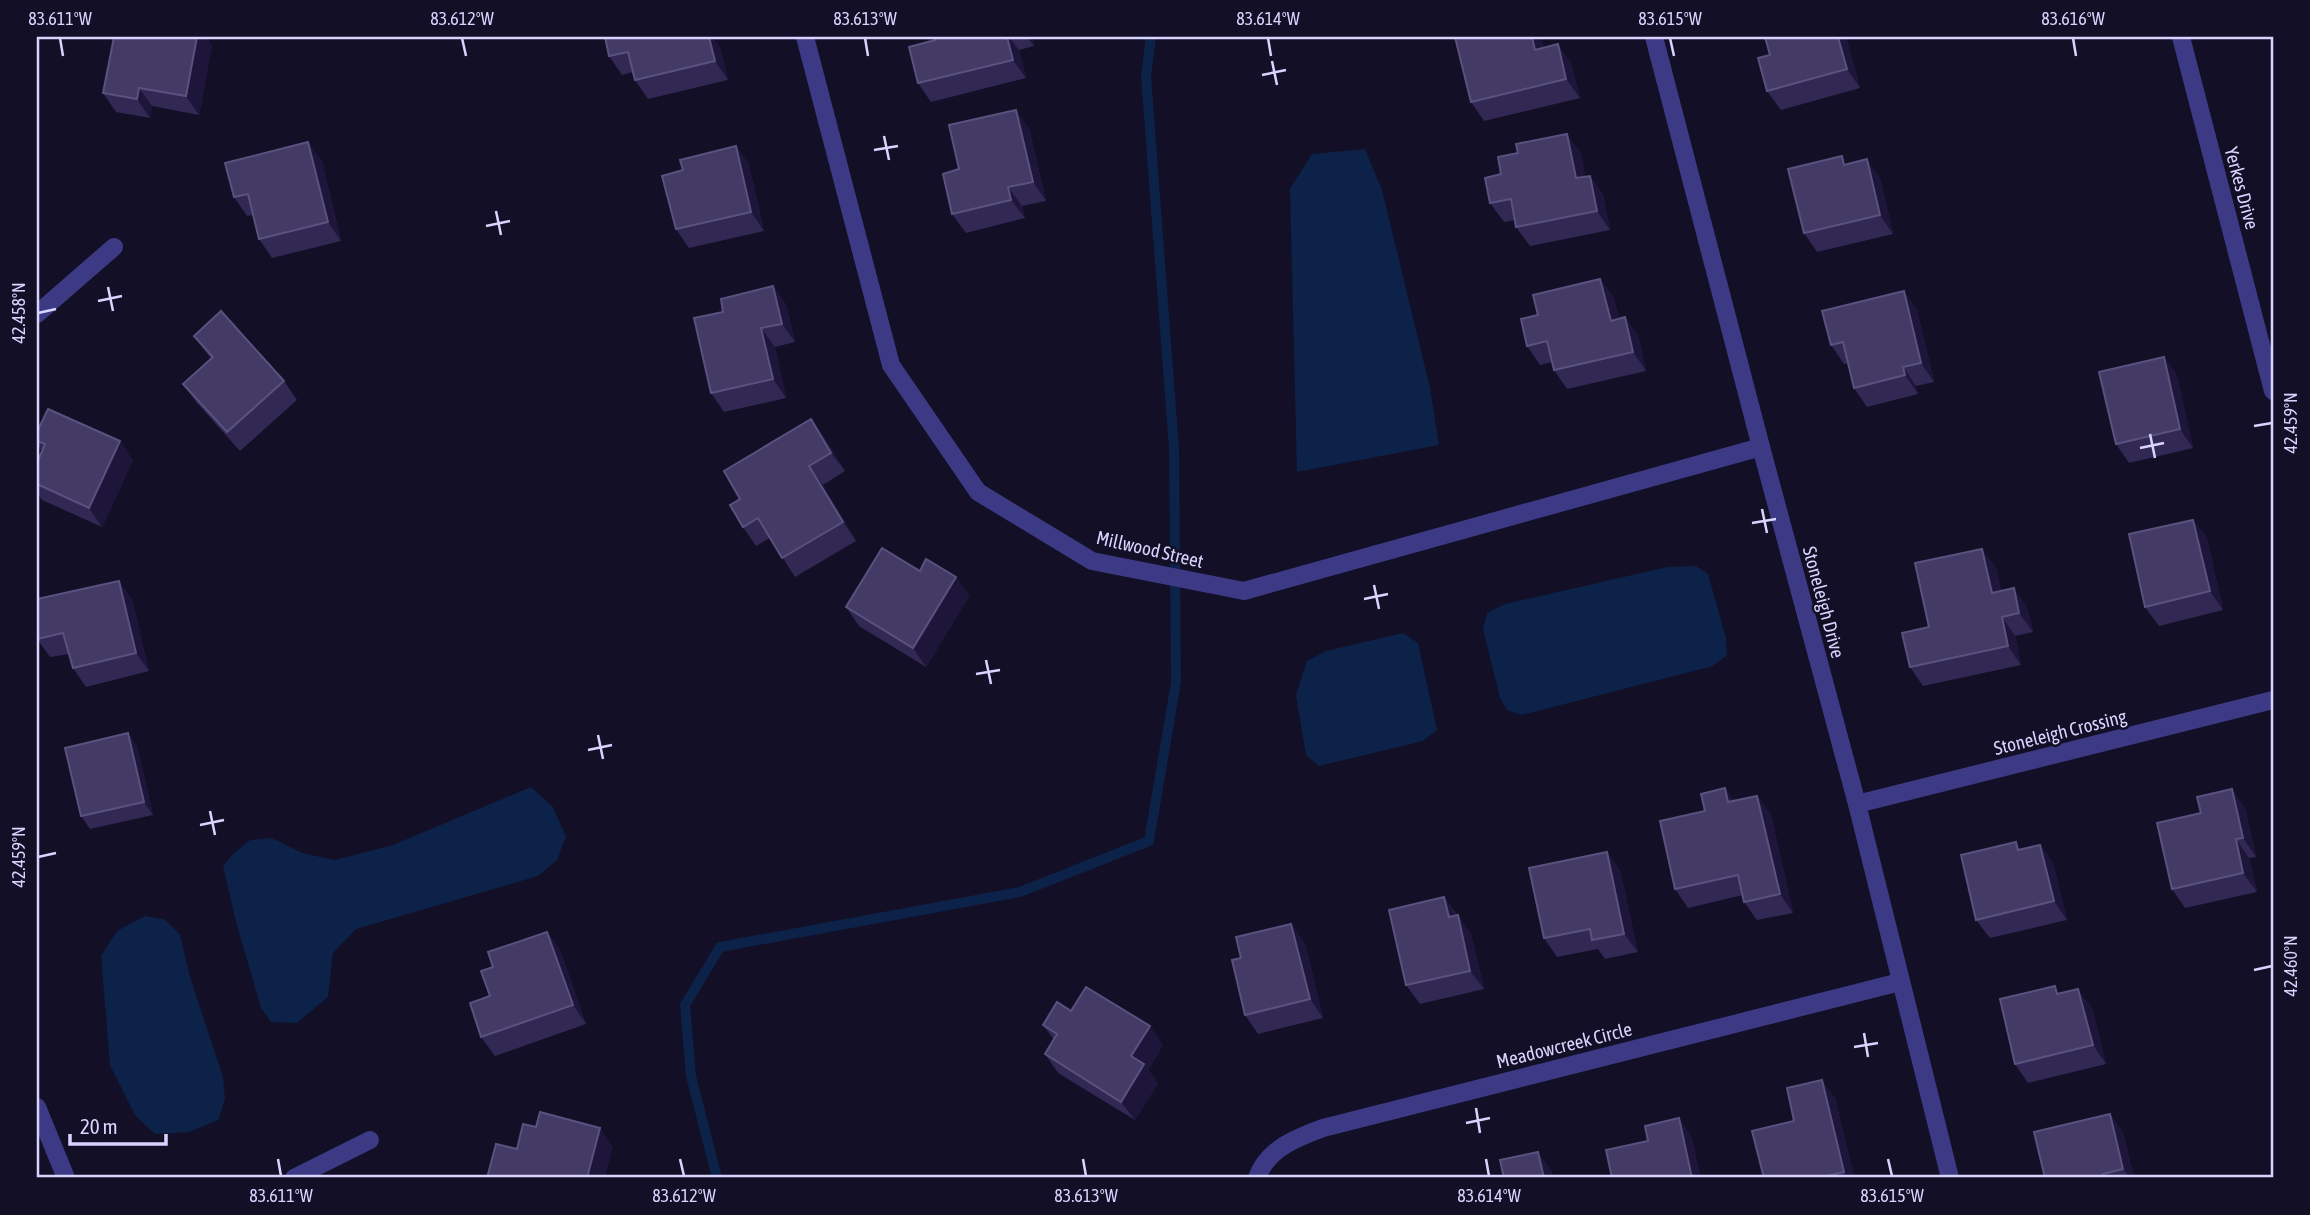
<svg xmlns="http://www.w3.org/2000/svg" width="2310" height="1215" font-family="'Asap Condensed',sans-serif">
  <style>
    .water { fill: #0c2248 }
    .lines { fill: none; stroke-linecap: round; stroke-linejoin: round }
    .stream { stroke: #0c2248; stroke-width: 10 }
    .minor { stroke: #3d3a85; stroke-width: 18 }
    .wall { fill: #312854 }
    .shaded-wall { fill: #1d163a }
    .building { fill: #433a66; stroke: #5a527e; stroke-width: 2 }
    .ticks { fill: none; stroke: #d9d4ff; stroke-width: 2.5 }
    .labels { text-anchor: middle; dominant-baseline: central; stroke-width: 5; stroke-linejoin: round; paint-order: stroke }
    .street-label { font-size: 19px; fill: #d9d4ff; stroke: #130f26 }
    .neatline { fill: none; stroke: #d9d4ff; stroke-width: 2.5 }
    .ticks-label { font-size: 18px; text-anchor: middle; fill: #d9d4ff }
  </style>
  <rect width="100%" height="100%" fill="#130f26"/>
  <g class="water">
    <path d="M 1365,149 L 1382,190 L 1430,388 L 1439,445 L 1297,472 L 1290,189 L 1312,154 Z"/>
    <path d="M 1696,566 L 1708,574 L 1726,638 L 1727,655 L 1713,666 L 1522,715 L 1507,710 L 1500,698 L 1483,629 L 1487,613 L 1505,604 L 1667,567 Z"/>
    <path d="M 1403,633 L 1418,643 L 1437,730 L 1423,741 L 1319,766 L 1306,755 L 1296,695 L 1307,661 L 1326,651 Z"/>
    <path d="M 531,787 L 553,807 L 566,837 L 557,860 L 538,876 L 356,929 L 333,953 L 328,997 L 297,1023 L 271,1022 L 261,1008 L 236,922 L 223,866 L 235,852 L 250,840 L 272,838 L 302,853 L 335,860 L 393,845 Z"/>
    <path d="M 145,916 L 164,919 L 180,935 L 190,977 L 223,1077 L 225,1099 L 218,1120 L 189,1132 L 155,1134 L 135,1115 L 110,1065 L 101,956 L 117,931 Z"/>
  </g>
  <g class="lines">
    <path class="stream" d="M 717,1178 L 691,1076 L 685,1005 L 720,947 L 1020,892 L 1149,841 L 1176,682 L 1174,449 L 1146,76 L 1151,37"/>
    <g class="minor">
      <path d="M 805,37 L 891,365 L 978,492 L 1092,561 L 1244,591 L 1761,447"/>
      <path d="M 1654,37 L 1761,447 L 1857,804 L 1950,1178"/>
      <path d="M 2181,37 L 2273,391"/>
      <path d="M 37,314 L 114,247"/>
      <path d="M 1857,804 L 2273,700"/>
      <path d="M 37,1107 L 66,1178"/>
      <path d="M 294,1178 L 370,1140"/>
      <path d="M 1257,1178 C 1267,1149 1296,1138 1323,1128 L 1900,982"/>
    </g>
  </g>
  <g class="wall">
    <path d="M 605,37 L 720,47 L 728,80 L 648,99 L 635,80 L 633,72 L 622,75 L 609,56 Z"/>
    <path d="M 934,37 L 1032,37 L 1034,46 L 1019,50 L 1026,78 L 931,102 L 918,83 L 935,40 Z"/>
    <path d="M 1455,37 L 1541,37 L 1544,48 L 1571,63 L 1580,98 L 1484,121 L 1471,102 Z"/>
    <path d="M 1765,37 L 1846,37 L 1860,88 L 1781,110 L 1767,91 L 1770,55 Z"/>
    <path d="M 212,45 L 199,115 L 152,106 L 150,118 L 116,112 L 103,93 Z"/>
    <path d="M 1029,128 L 1046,201 L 1022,206 L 1025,218 L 966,233 L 952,214 L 959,169 Z"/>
    <path d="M 736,146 L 749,165 L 764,231 L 689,248 L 676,229 L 683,170 Z"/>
    <path d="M 1581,153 L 1585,177 L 1590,176 L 1603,195 L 1610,230 L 1530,246 L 1516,227 L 1515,220 L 1504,222 L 1490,203 L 1501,174 Z"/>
    <path d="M 322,161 L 341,241 L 272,258 L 259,239 L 253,215 L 247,216 L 234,197 Z"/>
    <path d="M 1880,178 L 1893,234 L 1817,252 L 1804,233 Z"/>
    <path d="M 1600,279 L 1614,298 L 1619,319 L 1625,317 L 1638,336 L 1646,371 L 1567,389 L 1554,370 L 1552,362 L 1540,365 L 1527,346 L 1538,315 Z"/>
    <path d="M 773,286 L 786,305 L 795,342 L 775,347 L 786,398 L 724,412 L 711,393 L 723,312 Z"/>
    <path d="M 1917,310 L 1934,382 L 1916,386 L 1918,394 L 1867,407 L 1854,388 L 1848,363 L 1844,364 L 1831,345 Z"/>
    <path d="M 194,336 L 284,381 L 297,400 L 240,451 L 197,403 L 183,384 L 211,359 Z"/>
    <path d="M 2164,357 L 2177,376 L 2193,448 L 2129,463 L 2116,444 Z"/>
    <path d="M 37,432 L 133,460 L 102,527 L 42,500 L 37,492 L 37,484 L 42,452 L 37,444 Z"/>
    <path d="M 824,437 L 845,471 L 823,485 L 856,541 L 795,577 L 770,538 L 756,546 L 743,527 L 740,499 Z"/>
    <path d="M 2193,520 L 2207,538 L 2223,610 L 2159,626 L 2145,607 Z"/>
    <path d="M 1996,568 L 2001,591 L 2027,607 L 2033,632 L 2015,636 L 2021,665 L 1923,686 L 1910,667 L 1929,627 Z"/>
    <path d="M 920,571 L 956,577 L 969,596 L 926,667 L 859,626 L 846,607 Z"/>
    <path d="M 119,581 L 132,600 L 149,671 L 86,687 L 73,668 L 69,654 L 50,657 L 37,639 Z"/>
    <path d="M 137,746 L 153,815 L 90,829 L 81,816 Z"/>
    <path d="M 1757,796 L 1771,815 L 1793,913 L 1757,920 L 1744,902 L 1743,895 L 1688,908 L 1675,889 L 1705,811 L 1734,801 Z"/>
    <path d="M 2245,808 L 2256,857 L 2249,858 L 2257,892 L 2185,908 L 2172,889 Z"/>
    <path d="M 2040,845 L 2053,863 L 2067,920 L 1990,938 L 1976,920 L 2021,849 Z"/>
    <path d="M 1607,852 L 1620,871 L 1638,952 L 1605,959 L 1598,949 L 1557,957 L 1544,938 Z"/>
    <path d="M 1444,897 L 1471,934 L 1484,989 L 1420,1004 L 1406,985 Z"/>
    <path d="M 547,932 L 560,950 L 586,1024 L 495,1056 L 481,1037 L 490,996 L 493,967 Z"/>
    <path d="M 1305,943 L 1323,1018 L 1258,1034 L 1245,1015 Z"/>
    <path d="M 2092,1008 L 2106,1064 L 2028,1083 L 2015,1064 Z"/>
    <path d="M 1071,1011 L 1163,1045 L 1148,1070 L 1158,1083 L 1135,1120 L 1058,1073 L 1045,1054 L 1054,1040 L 1043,1025 Z"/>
    <path d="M 1835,1098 L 1854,1178 L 1764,1178 L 1794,1121 Z"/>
    <path d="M 2110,1114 L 2123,1133 L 2134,1178 L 2045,1178 Z"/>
  </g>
  <g class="shaded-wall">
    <path d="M 197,37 L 206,37 L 212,45 L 199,115 L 186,96 Z"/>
    <path d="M 709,37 L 713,37 L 720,47 L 728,80 L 715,61 Z"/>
    <path d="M 1007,37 L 1009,37 L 1019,50 L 1026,78 L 1013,60 Z"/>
    <path d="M 1027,37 L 1032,37 L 1034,46 Z"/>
    <path d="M 1532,37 L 1541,37 L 1549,69 L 1535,50 Z"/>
    <path d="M 1838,37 L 1846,37 L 1860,88 L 1847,69 Z"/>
    <path d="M 1558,44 L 1571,63 L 1580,98 L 1566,79 Z"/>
    <path d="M 139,88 L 152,106 L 150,118 L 137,99 Z"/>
    <path d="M 1016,110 L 1029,128 L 1046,201 L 1033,182 Z"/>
    <path d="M 1567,134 L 1581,153 L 1589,197 L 1576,178 Z"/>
    <path d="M 308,142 L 322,161 L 341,241 L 328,222 Z"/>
    <path d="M 736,146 L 749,165 L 764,231 L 751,212 Z"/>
    <path d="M 1867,159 L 1880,178 L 1893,234 L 1880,215 Z"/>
    <path d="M 1590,176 L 1603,195 L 1610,230 L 1597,211 Z"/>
    <path d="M 1008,187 L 1022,206 L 1025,218 L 1011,200 Z"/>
    <path d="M 1600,279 L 1614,298 L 1624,340 L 1611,321 Z"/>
    <path d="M 773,286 L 786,305 L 795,342 L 782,324 Z"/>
    <path d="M 1904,291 L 1917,310 L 1934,382 L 1921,363 Z"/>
    <path d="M 1625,317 L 1638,336 L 1646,371 L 1633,352 Z"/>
    <path d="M 761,328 L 775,347 L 786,398 L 773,379 Z"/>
    <path d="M 2164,357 L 2177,376 L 2193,448 L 2180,429 Z"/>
    <path d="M 1903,367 L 1916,386 L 1918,394 L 1905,375 Z"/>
    <path d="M 811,419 L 824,437 L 845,471 L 831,453 Z"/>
    <path d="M 120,441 L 133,460 L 102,527 L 89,508 Z"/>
    <path d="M 809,466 L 823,485 L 856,541 L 843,522 Z"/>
    <path d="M 2193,520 L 2207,538 L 2223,610 L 2210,591 Z"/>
    <path d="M 1982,549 L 1996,568 L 2005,612 L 1992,593 Z"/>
    <path d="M 956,577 L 969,596 L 926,667 L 913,648 Z"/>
    <path d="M 119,581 L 132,600 L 149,671 L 136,653 Z"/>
    <path d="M 2014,588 L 2027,607 L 2033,632 L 2019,613 Z"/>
    <path d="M 2002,617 L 2015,636 L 2021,665 L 2008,646 Z"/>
    <path d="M 128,733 L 137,746 L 153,815 L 144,802 Z"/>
    <path d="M 1725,788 L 1739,807 L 1728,802 Z"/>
    <path d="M 2232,789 L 2245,808 L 2256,857 L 2243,838 Z"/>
    <path d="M 1757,796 L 1771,815 L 1793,913 L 1780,894 Z"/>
    <path d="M 2236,839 L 2249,858 L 2257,892 L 2243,873 Z"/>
    <path d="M 2040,845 L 2053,863 L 2067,920 L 2054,901 Z"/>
    <path d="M 1607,852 L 1620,871 L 1638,952 L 1624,934 Z"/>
    <path d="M 1444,897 L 1457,916 L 1449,917 Z"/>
    <path d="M 1458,915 L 1471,934 L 1484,989 L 1470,971 Z"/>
    <path d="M 1291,924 L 1305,943 L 1323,1018 L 1310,999 Z"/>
    <path d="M 547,932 L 560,950 L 586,1024 L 573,1005 Z"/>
    <path d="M 2078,989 L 2092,1008 L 2106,1064 L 2093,1045 Z"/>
    <path d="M 1150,1026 L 1163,1045 L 1148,1070 L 1158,1083 L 1135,1120 L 1121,1102 L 1131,1056 Z"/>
    <path d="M 1822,1080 L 1835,1098 L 1854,1178 L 1848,1178 L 1844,1172 Z"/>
    <path d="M 2110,1114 L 2123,1133 L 2134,1178 L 2130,1178 L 2123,1169 Z"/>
    <path d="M 1679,1118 L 1692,1137 L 1701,1178 L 1692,1178 Z"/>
    <path d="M 600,1128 L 613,1147 L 605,1178 L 587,1178 Z"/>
    <path d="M 1538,1152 L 1552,1171 L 1553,1178 L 1544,1178 Z"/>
  </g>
  <g class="building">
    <path d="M 114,37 L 197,37 L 186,96 L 139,88 L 137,99 L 103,93 Z"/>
    <path d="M 605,37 L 709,37 L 715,61 L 635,80 L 628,52 L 609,56 Z"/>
    <path d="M 934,37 L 1007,37 L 1013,60 L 918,83 L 909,47 L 935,40 Z"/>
    <path d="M 1455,37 L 1532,37 L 1535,50 L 1558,44 L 1566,79 L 1471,102 Z"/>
    <path d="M 1765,37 L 1838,37 L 1847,69 L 1767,91 L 1758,58 L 1770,55 Z"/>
    <path d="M 1016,110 L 1033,182 L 1008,187 L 1011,200 L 952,214 L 943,174 L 959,169 L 949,125 Z"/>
    <path d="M 1567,134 L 1576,178 L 1590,176 L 1597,211 L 1516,227 L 1511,199 L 1490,203 L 1485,178 L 1501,174 L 1498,157 L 1518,153 L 1516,144 Z"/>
    <path d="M 308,142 L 328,222 L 259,239 L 248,194 L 234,197 L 225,163 Z"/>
    <path d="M 736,146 L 751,212 L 676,229 L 662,176 L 683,170 L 680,160 Z"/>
    <path d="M 1842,156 L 1844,165 L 1867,159 L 1880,215 L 1804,233 L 1788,169 Z"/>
    <path d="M 1600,279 L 1611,321 L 1625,317 L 1633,352 L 1554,370 L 1547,341 L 1527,346 L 1521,319 L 1538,315 L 1533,295 Z"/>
    <path d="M 773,286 L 782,324 L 761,328 L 773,379 L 711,393 L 694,318 L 723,312 L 721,299 Z"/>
    <path d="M 1904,291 L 1921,363 L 1903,367 L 1905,375 L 1854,388 L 1843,342 L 1831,345 L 1822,311 Z"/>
    <path d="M 221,311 L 284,381 L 227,432 L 183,384 L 213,357 L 194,336 Z"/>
    <path d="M 2164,357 L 2180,429 L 2116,444 L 2099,372 Z"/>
    <path d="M 48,409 L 120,441 L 89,508 L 37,484 L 37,463 L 45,444 L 37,441 L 37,432 Z"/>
    <path d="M 811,419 L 831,453 L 809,466 L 843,522 L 782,558 L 758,518 L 743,527 L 730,505 L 740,499 L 724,471 Z"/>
    <path d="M 2193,520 L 2210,591 L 2145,607 L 2129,534 Z"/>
    <path d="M 882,548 L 920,571 L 926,559 L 956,577 L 913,648 L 846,607 Z"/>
    <path d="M 1982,549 L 1992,593 L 2014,588 L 2019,613 L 2002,617 L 2008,646 L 1910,667 L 1902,633 L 1929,627 L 1915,563 Z"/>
    <path d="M 119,581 L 136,653 L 73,668 L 63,633 L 37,639 L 37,599 Z"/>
    <path d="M 128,733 L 144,802 L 81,816 L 65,748 Z"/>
    <path d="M 1725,788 L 1728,802 L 1757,796 L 1780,894 L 1744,902 L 1738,875 L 1675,889 L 1660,821 L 1705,811 L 1701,794 Z"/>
    <path d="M 2232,789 L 2243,838 L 2236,839 L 2243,873 L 2172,889 L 2157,823 L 2201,813 L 2197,797 Z"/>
    <path d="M 2016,842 L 2018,850 L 2040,845 L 2054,901 L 1976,920 L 1961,855 Z"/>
    <path d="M 1607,852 L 1624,934 L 1592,940 L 1590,929 L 1544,938 L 1529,868 Z"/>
    <path d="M 1444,897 L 1449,917 L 1458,915 L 1470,971 L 1406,985 L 1389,910 Z"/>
    <path d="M 1291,924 L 1310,999 L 1245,1015 L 1232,960 L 1241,958 L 1236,937 Z"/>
    <path d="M 547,932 L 573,1005 L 481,1037 L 470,1003 L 490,996 L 481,971 L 493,967 L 488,952 Z"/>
    <path d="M 2055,986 L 2057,994 L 2078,989 L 2093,1045 L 2015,1064 L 2000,999 Z"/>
    <path d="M 1086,987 L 1150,1026 L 1131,1056 L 1144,1064 L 1121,1102 L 1045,1054 L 1057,1034 L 1043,1025 L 1057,1002 L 1071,1011 Z"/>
    <path d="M 1822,1080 L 1844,1172 L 1817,1178 L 1764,1178 L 1752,1131 L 1794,1121 L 1787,1088 Z"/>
    <path d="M 540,1112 L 600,1128 L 587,1178 L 487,1178 L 496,1144 L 517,1149 L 523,1124 L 536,1127 Z"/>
    <path d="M 2110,1114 L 2123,1169 L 2103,1174 L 2104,1178 L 2045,1178 L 2034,1132 Z"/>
    <path d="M 1679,1118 L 1692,1178 L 1612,1178 L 1606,1150 L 1648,1141 L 1645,1126 Z"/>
    <path d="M 1538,1152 L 1544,1178 L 1504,1178 L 1500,1160 Z"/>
  </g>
  <path class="ticks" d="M 60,38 L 63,56M 462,38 L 466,56M 865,38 L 868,56M 1268,38 L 1271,56M 1670,38 L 1674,56M 2073,38 L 2076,56M 1272,61 L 1277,85M 1262,75 L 1286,70M 884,136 L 889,160M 874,150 L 898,146M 496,211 L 501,235M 486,226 L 510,221M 108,287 L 113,311M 98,301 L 122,296M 38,313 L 56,309M 2254,426 L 2272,423M 2150,434 L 2155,458M 2140,448 L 2164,443M 1762,509 L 1767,533M 1752,523 L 1776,519M 1374,585 L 1379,609M 1364,599 L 1388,594M 986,660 L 991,684M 976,674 L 1000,670M 598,735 L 603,759M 588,750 L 612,745M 210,811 L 215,835M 200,825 L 224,820M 38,857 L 56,853M 2254,970 L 2272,966M 1864,1033 L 1868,1057M 1854,1047 L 1878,1043M 1476,1108 L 1480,1133M 1466,1123 L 1490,1118M 278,1159 L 281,1176M 680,1159 L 684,1176M 1083,1159 L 1086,1176M 1486,1159 L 1489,1176M 1888,1159 L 1892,1176"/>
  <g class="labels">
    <g class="street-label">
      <text transform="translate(2242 188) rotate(75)">Yerkes Drive</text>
      <text transform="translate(1150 549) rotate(13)">Millwood Street</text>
      <text transform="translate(1824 602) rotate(75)">Stoneleigh Drive</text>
      <text transform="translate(2060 732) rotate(-14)">Stoneleigh Crossing</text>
      <text transform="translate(1564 1045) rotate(-14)">Meadowcreek Circle</text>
    </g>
  </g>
  <rect width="2310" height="1215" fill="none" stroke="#130f26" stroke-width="77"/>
  <path d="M70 1134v10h96v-10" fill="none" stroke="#d9d4ff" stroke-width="3.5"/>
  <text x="80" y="1134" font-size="21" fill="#d9d4ff" stroke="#130f26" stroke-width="5" paint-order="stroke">20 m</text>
  <rect x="38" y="38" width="2234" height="1138" class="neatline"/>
  <g class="ticks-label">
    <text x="60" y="25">83.611°W</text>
    <text x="462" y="25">83.612°W</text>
    <text x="865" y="25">83.613°W</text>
    <text x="1268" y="25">83.614°W</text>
    <text x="1670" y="25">83.615°W</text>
    <text x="2073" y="25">83.616°W</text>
    <text transform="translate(19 313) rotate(-90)" y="6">42.458°N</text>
    <text transform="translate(2291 423) rotate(-90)" y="6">42.459°N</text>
    <text transform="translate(19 857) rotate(-90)" y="6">42.459°N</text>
    <text transform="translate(2291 966) rotate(-90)" y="6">42.460°N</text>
    <text x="281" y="1202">83.611°W</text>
    <text x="684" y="1202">83.612°W</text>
    <text x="1086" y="1202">83.613°W</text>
    <text x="1489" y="1202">83.614°W</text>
    <text x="1892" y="1202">83.615°W</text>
  </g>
</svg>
